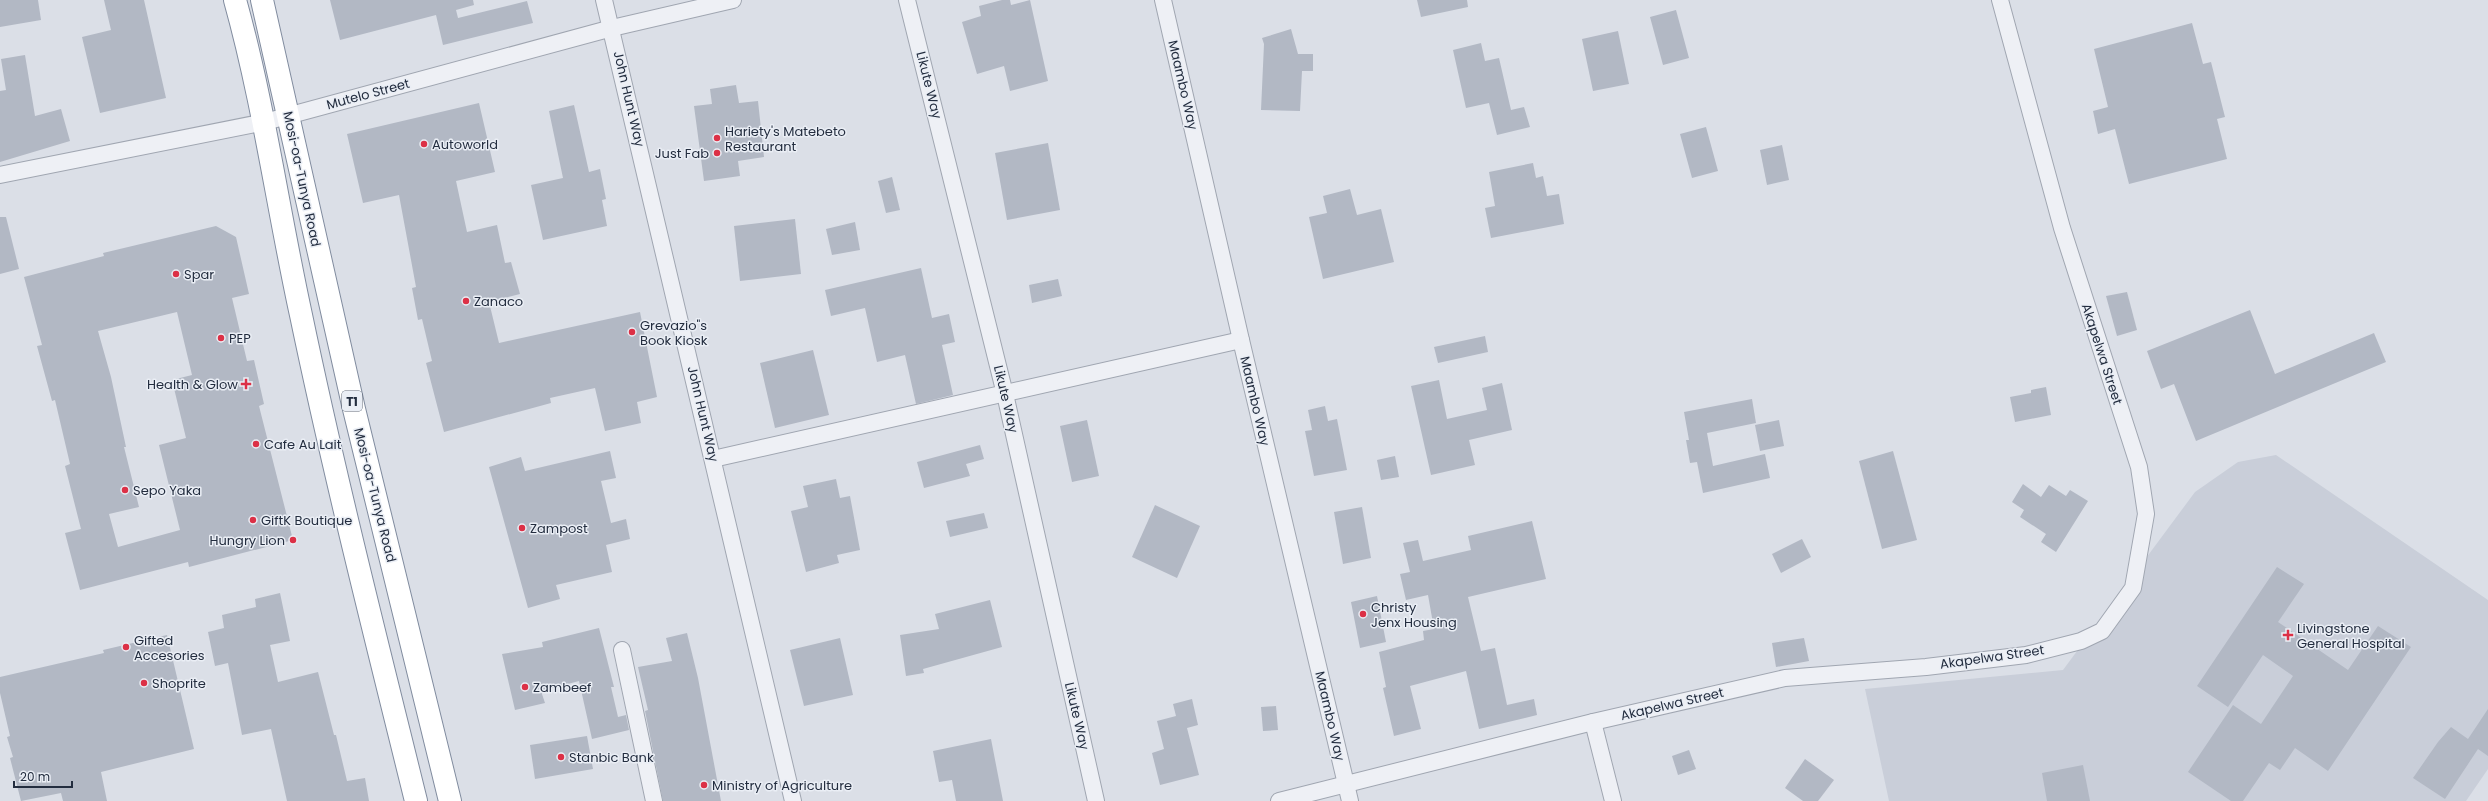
<svg xmlns="http://www.w3.org/2000/svg" width="2488" height="801" font-family="Poppins,sans-serif">
  <style>
    .built { fill: #c9ced9 }
    .building { fill: #b2b8c4; fill-rule: evenodd }
    .lines { fill: none; stroke-linecap: round; stroke-linejoin: round }
    .minor-casing { stroke: #a0a6b1; stroke-width: 18 }
    .trunk-casing { stroke: #818c9f; stroke-width: 24 }
    .minor { stroke: #eef0f5; stroke-width: 16 }
    .trunk { stroke: #fff; stroke-width: 22 }
    .poi-dot { fill: #dc3046; stroke: #eaeef5; stroke-width: 1.5 }
    .labels { text-anchor: middle; dominant-baseline: central; stroke-width: 3; stroke-linejoin: round; paint-order: stroke }
    .shield { fill: #eaeef5; stroke: #5f6776; stroke-width: 1 }
    .shield-label { font-size: 12px; font-weight: bold; fill: #232d3f }
    .street-label { font-size: 13px; fill: #232d3f; stroke: #eaeef5 }
    .poi-label { font-size: 13px; fill: #232d3f; stroke: #eaeef5; text-anchor: start }
  </style>
  <rect width="100%" height="100%" fill="#dbdfe7"/>
  <path class="built" d="M 2276,455 L 2488,600 L 2488,769 L 2466,801 L 1889,801 L 1865,689 L 2063,670 L 2195,492 L 2238,462 Z"/>
  <g class="building">
    <path d="M 0,0 L 38,0 L 41,20 L 0,27 Z"/>
    <path d="M 104,0 L 144,0 L 166,98 L 100,113 L 82,37 L 111,30 Z"/>
    <path d="M 330,0 L 473,0 L 474,5 L 456,10 L 458,18 L 527,1 L 533,23 L 443,45 L 436,15 L 340,40 Z"/>
    <path d="M 1002,0 L 1010,0 L 1011,5 L 1030,0 L 1048,81 L 1010,91 L 1004,66 L 977,74 L 962,22 L 981,16 L 979,6 Z"/>
    <path d="M 1417,0 L 1467,0 L 1468,7 L 1421,17 Z"/>
    <path d="M 1676,10 L 1689,58 L 1663,65 L 1650,17 Z"/>
    <path d="M 2192,23 L 2203,64 L 2211,62 L 2225,117 L 2217,119 L 2227,159 L 2129,184 L 2115,129 L 2098,134 L 2093,111 L 2108,107 L 2094,49 Z"/>
    <path d="M 1291,29 L 1298,54 L 1313,54 L 1313,71 L 1302,71 L 1300,111 L 1261,110 L 1264,44 L 1262,38 Z"/>
    <path d="M 1618,31 L 1629,84 L 1593,91 L 1582,39 Z"/>
    <path d="M 1481,43 L 1485,61 L 1499,58 L 1511,110 L 1524,107 L 1530,127 L 1497,135 L 1489,103 L 1466,108 L 1453,50 Z"/>
    <path d="M 25,55 L 35,116 L 61,109 L 70,141 L 0,162 L 0,91 L 6,90 L 1,59 Z"/>
    <path d="M 736,85 L 739,103 L 758,101 L 764,157 L 738,161 L 740,176 L 704,181 L 694,106 L 712,104 L 710,89 Z"/>
    <path d="M 479,103 L 495,172 L 456,181 L 467,232 L 497,225 L 505,263 L 511,262 L 520,294 L 489,302 L 499,343 L 640,312 L 657,397 L 637,402 L 641,423 L 605,431 L 595,388 L 550,398 L 551,403 L 444,432 L 426,363 L 432,361 L 422,319 L 418,320 L 412,288 L 416,287 L 399,195 L 363,203 L 347,134 Z"/>
    <path d="M 574,105 L 589,172 L 600,169 L 606,199 L 602,200 L 607,226 L 543,240 L 531,185 L 563,178 L 549,111 Z"/>
    <path d="M 1706,127 L 1718,171 L 1692,178 L 1680,134 Z"/>
    <path d="M 1048,143 L 1060,210 L 1007,220 L 995,153 Z"/>
    <path d="M 1782,145 L 1789,180 L 1767,185 L 1760,150 Z"/>
    <path d="M 1533,163 L 1536,178 L 1543,176 L 1547,196 L 1559,194 L 1564,224 L 1491,238 L 1485,208 L 1495,206 L 1489,172 Z"/>
    <path d="M 892,177 L 900,210 L 886,213 L 878,181 Z"/>
    <path d="M 1350,189 L 1357,215 L 1381,209 L 1394,262 L 1323,279 L 1309,217 L 1327,213 L 1323,196 Z"/>
    <path d="M 0,217 L 6,217 L 19,269 L 0,274 Z"/>
    <path d="M 795,219 L 801,274 L 740,281 L 734,226 Z"/>
    <path d="M 855,222 L 860,250 L 832,255 L 826,229 Z"/>
    <path d="M 216,226 L 236,237 L 249,294 L 232,298 L 247,361 L 254,360 L 264,404 L 259,406 L 293,540 L 189,567 L 188,562 L 80,590 L 65,533 L 81,529 L 65,466 L 70,464 L 55,400 L 52,401 L 37,346 L 42,345 L 24,277 L 104,256 L 103,253 ZM 177,312 L 192,375 L 172,380 L 186,438 L 159,445 L 180,530 L 118,547 L 109,514 L 139,507 L 124,447 L 126,447 L 111,377 L 98,331 Z"/>
    <path d="M 921,268 L 932,318 L 949,314 L 955,342 L 942,345 L 953,395 L 916,404 L 905,355 L 877,362 L 865,308 L 831,316 L 825,290 Z"/>
    <path d="M 1058,279 L 1062,296 L 1032,303 L 1029,285 Z"/>
    <path d="M 2127,292 L 2137,330 L 2117,336 L 2106,296 Z"/>
    <path d="M 2250,310 L 2275,374 L 2374,333 L 2386,362 L 2196,441 L 2174,384 L 2161,389 L 2147,351 Z"/>
    <path d="M 1485,336 L 1488,352 L 1438,363 L 1434,347 Z"/>
    <path d="M 813,350 L 829,415 L 775,428 L 760,363 Z"/>
    <path d="M 1439,380 L 1447,419 L 1487,410 L 1482,388 L 1502,383 L 1512,430 L 1469,440 L 1475,465 L 1431,475 L 1411,386 Z"/>
    <path d="M 2046,387 L 2051,415 L 2015,422 L 2010,397 L 2031,393 L 2031,390 Z"/>
    <path d="M 1752,399 L 1756,423 L 1707,433 L 1713,466 L 1765,454 L 1770,478 L 1703,493 L 1697,462 L 1690,463 L 1686,440 L 1689,440 L 1684,412 Z"/>
    <path d="M 1325,406 L 1328,421 L 1337,419 L 1347,470 L 1314,476 L 1305,431 L 1312,430 L 1308,410 Z"/>
    <path d="M 1087,420 L 1099,476 L 1072,482 L 1060,426 Z"/>
    <path d="M 1779,420 L 1784,446 L 1760,451 L 1755,425 Z"/>
    <path d="M 980,445 L 984,459 L 966,464 L 970,476 L 924,488 L 917,462 Z"/>
    <path d="M 610,451 L 616,478 L 601,481 L 611,523 L 626,519 L 630,539 L 606,545 L 612,572 L 556,585 L 560,599 L 528,608 L 489,467 L 521,457 L 525,471 Z"/>
    <path d="M 1893,451 L 1917,540 L 1882,549 L 1859,461 Z"/>
    <path d="M 1395,456 L 1399,477 L 1381,480 L 1377,460 Z"/>
    <path d="M 836,479 L 840,498 L 850,496 L 860,550 L 837,555 L 839,563 L 806,572 L 791,511 L 808,507 L 803,486 Z"/>
    <path d="M 2023,484 L 2041,497 L 2049,485 L 2066,496 L 2070,490 L 2088,501 L 2056,552 L 2041,542 L 2046,534 L 2020,517 L 2024,510 L 2012,502 Z"/>
    <path d="M 1155,505 L 1200,526 L 1177,578 L 1132,557 Z"/>
    <path d="M 1362,507 L 1371,558 L 1343,564 L 1334,512 Z"/>
    <path d="M 984,513 L 988,528 L 950,537 L 946,521 Z"/>
    <path d="M 1532,521 L 1546,579 L 1468,597 L 1481,651 L 1495,648 L 1507,705 L 1534,699 L 1537,715 L 1479,729 L 1466,671 L 1410,686 L 1421,729 L 1394,736 L 1383,688 L 1386,687 L 1379,652 L 1424,640 L 1423,631 L 1434,629 L 1428,595 L 1406,600 L 1400,574 L 1410,572 L 1403,543 L 1418,540 L 1423,561 L 1471,550 L 1468,536 Z"/>
    <path d="M 1802,539 L 1811,557 L 1781,573 L 1772,554 Z"/>
    <path d="M 2277,567 L 2304,584 L 2278,622 L 2348,670 L 2378,626 L 2411,647 L 2328,771 L 2295,748 L 2280,770 L 2269,763 L 2243,801 L 2231,801 L 2188,772 L 2233,705 L 2261,724 L 2293,676 L 2263,655 L 2228,707 L 2197,686 Z"/>
    <path d="M 280,593 L 290,641 L 270,645 L 278,682 L 318,672 L 334,735 L 336,735 L 347,781 L 365,778 L 369,801 L 287,801 L 271,729 L 242,735 L 228,663 L 215,666 L 208,632 L 224,628 L 222,615 L 256,607 L 255,599 Z"/>
    <path d="M 1377,596 L 1386,642 L 1360,648 L 1351,602 Z"/>
    <path d="M 990,600 L 1002,647 L 923,669 L 924,673 L 906,676 L 900,635 L 939,629 L 935,614 Z"/>
    <path d="M 599,628 L 614,687 L 611,687 L 618,717 L 626,715 L 629,730 L 592,739 L 579,681 L 541,691 L 545,703 L 515,710 L 502,654 L 543,647 L 542,642 Z"/>
    <path d="M 687,633 L 698,678 L 721,801 L 663,801 L 645,711 L 648,710 L 638,667 L 672,661 L 666,638 Z"/>
    <path d="M 167,635 L 194,749 L 101,772 L 107,801 L 63,801 L 61,793 L 21,801 L 10,758 L 13,757 L 7,737 L 10,736 L 0,693 L 0,677 L 104,653 L 103,650 Z"/>
    <path d="M 840,638 L 853,695 L 804,706 L 790,650 Z"/>
    <path d="M 1804,638 L 1809,661 L 1776,667 L 1772,643 Z"/>
    <path d="M 1192,699 L 1198,725 L 1187,728 L 1199,775 L 1160,785 L 1152,753 L 1164,749 L 1157,721 L 1176,716 L 1173,704 Z"/>
    <path d="M 1276,706 L 1278,730 L 1263,731 L 1261,707 Z"/>
    <path d="M 2488,709 L 2488,756 L 2478,749 L 2445,799 L 2413,778 L 2438,742 L 2451,727 L 2468,739 Z"/>
    <path d="M 587,736 L 593,769 L 535,779 L 530,745 Z"/>
    <path d="M 991,739 L 1003,801 L 956,801 L 952,780 L 939,782 L 933,751 Z"/>
    <path d="M 1689,750 L 1696,769 L 1678,775 L 1672,756 Z"/>
    <path d="M 1805,759 L 1834,780 L 1818,801 L 1803,801 L 1785,788 Z"/>
    <path d="M 2083,765 L 2090,801 L 2047,801 L 2042,773 Z"/>
  </g>
  <g class="lines">
    <g class="minor-casing">
      <g id="minor">
        <path d="M 604,0 L 793,801"/>
        <path d="M 907,0 L 1005,394 L 1096,801"/>
        <path d="M 1163,0 L 1241,340 L 1350,801"/>
        <path d="M 0,175 L 265,122 L 612,28 L 733,0"/>
        <path d="M 713,459 L 1241,340"/>
        <path d="M 622,650 L 654,801"/>
        <path d="M 1593,722 L 1613,801"/>
        <path d="M 1279,801 L 1593,722 L 1785,678 L 1926,667 L 2026,655 L 2081,641 L 2102,631 L 2133,588 L 2146,514 L 2139,467 L 2062,228 L 2000,0"/>
      </g>
    </g>
    <g class="trunk-casing">
      <g id="trunk">
        <path d="M 235,0 C 264,104 278,210 301,315 C 335,478 376,639 416,801"/>
        <path d="M 262,0 L 354,409 L 450,801"/>
      </g>
    </g>
    <use href="#minor" class="minor"/>
    <use href="#trunk" class="trunk"/>
  </g>
  <g class="poi-dot">
    <circle cx="717" cy="138" r="4"/>
    <circle cx="424" cy="144" r="4"/>
    <circle cx="717" cy="153" r="4"/>
    <circle cx="176" cy="274" r="4"/>
    <circle cx="466" cy="301" r="4"/>
    <circle cx="632" cy="332" r="4"/>
    <circle cx="221" cy="338" r="4"/>
    <path d="M244 378h4v4h4v4h-4v4h-4v-4h-4v-4h4z"/>
    <circle cx="256" cy="444" r="4"/>
    <circle cx="125" cy="490" r="4"/>
    <circle cx="253" cy="520" r="4"/>
    <circle cx="522" cy="528" r="4"/>
    <circle cx="293" cy="540" r="4"/>
    <circle cx="1363" cy="614" r="4"/>
    <path d="M2286 629h4v4h4v4h-4v4h-4v-4h-4v-4h4z"/>
    <circle cx="126" cy="647" r="4"/>
    <circle cx="144" cy="683" r="4"/>
    <circle cx="525" cy="687" r="4"/>
    <circle cx="561" cy="757" r="4"/>
    <circle cx="704" cy="785" r="4"/>
  </g>
  <g class="labels">
    <rect class="shield" x="342" y="391" width="20" height="20" rx="3"/>
    <g class="shield-label">
      <text x="352" y="401">T1</text>
    </g>
    <g class="street-label">
      <text transform="translate(929 85) rotate(76)">Likute Way</text>
      <text transform="translate(1183 85) rotate(77)">Maambo Way</text>
      <text transform="translate(368 94) rotate(-15)">Mutelo Street</text>
      <text transform="translate(629 99) rotate(77)">John Hunt Way</text>
      <text transform="translate(302 179) rotate(78)">Mosi-oa-Tunya Road</text>
      <text transform="translate(2102 354) rotate(72)">Akapelwa Street</text>
      <text transform="translate(1006 399) rotate(77)">Likute Way</text>
      <text transform="translate(1255 401) rotate(77)">Maambo Way</text>
      <text transform="translate(703 414) rotate(77)">John Hunt Way</text>
      <text transform="translate(375 495) rotate(76)">Mosi-oa-Tunya Road</text>
      <text transform="translate(1992 657) rotate(-8)">Akapelwa Street</text>
      <text transform="translate(1672 704) rotate(-13)">Akapelwa Street</text>
      <text transform="translate(1077 716) rotate(77)">Likute Way</text>
      <text transform="translate(1330 716) rotate(77)">Maambo Way</text>
    </g>
    <g class="poi-label">
      <text x="725" y="131">Hariety's Matebeto<tspan x="725" dy="15">Restaurant</tspan></text>
      <text x="432" y="144">Autoworld</text>
      <text x="709" y="153" text-anchor="end">Just Fab</text>
      <text x="184" y="274">Spar</text>
      <text x="474" y="301">Zanaco</text>
      <text x="640" y="325">Grevazio"s<tspan x="640" dy="15">Book Kiosk</tspan></text>
      <text x="229" y="338">PEP</text>
      <text x="238" y="384" text-anchor="end">Health &amp; Glow</text>
      <text x="264" y="444">Cafe Au Lait</text>
      <text x="133" y="490">Sepo Yaka</text>
      <text x="261" y="520">GiftK Boutique</text>
      <text x="530" y="528">Zampost</text>
      <text x="285" y="540" text-anchor="end">Hungry Lion</text>
      <text x="1371" y="607">Christy<tspan x="1371" dy="15">Jenx Housing</tspan></text>
      <text x="2297" y="628">Livingstone<tspan x="2297" dy="15">General Hospital</tspan></text>
      <text x="134" y="640">Gifted<tspan x="134" dy="15">Accesories</tspan></text>
      <text x="152" y="683">Shoprite</text>
      <text x="533" y="687">Zambeef</text>
      <text x="569" y="757">Stanbic Bank</text>
      <text x="712" y="785">Ministry of Agriculture</text>
    </g>
  </g>
  <path d="M14 781v6h58v-6" fill="none" stroke="#232d3f" stroke-width="2"/>
  <text x="20" y="781" font-size="12" fill="#232d3f" stroke="#eaeef5" stroke-width="3" paint-order="stroke">20 m</text>
</svg>
